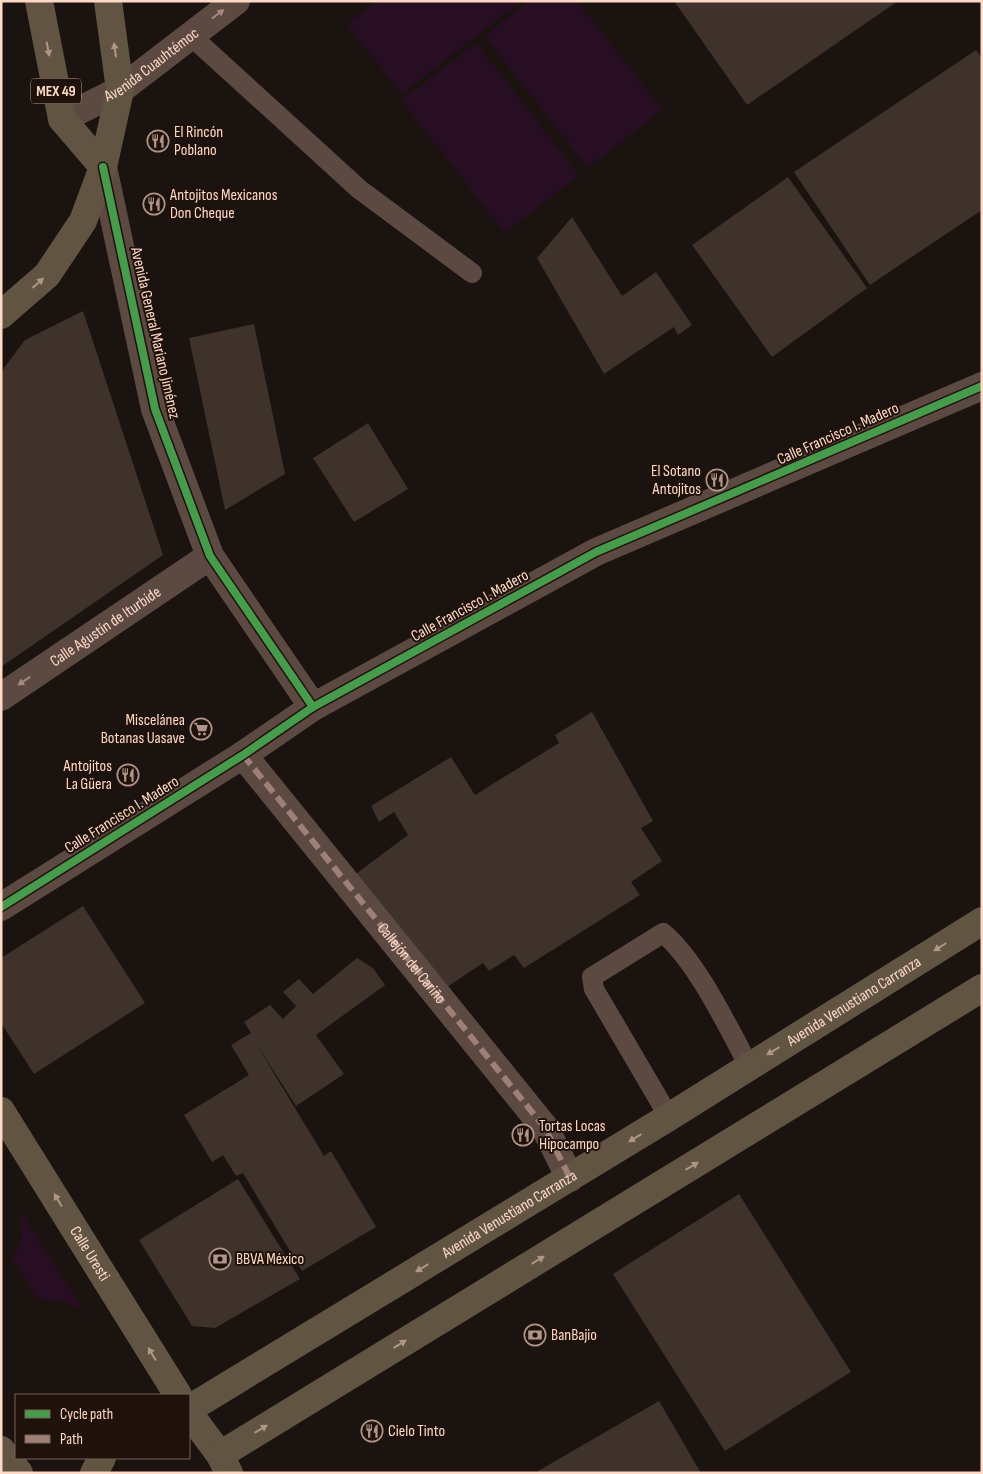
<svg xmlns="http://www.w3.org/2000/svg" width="983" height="1474" font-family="'Sofia Sans Condensed',sans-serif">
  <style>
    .green { fill: #280e22 }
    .building { fill: #3e322b }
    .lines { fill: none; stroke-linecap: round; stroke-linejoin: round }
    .service { stroke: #5c4942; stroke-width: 20 }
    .pedestrian { stroke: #5c4942; stroke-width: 28 }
    .minor { stroke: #5c4942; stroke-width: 28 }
    .tertiary { stroke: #5c4942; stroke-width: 28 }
    .primary { stroke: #615442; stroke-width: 28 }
    .quiet { stroke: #9e8076; stroke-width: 6; stroke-dasharray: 12 6; stroke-linecap: butt }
    .cycleway-casing { stroke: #1f120a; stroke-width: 11 }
    .cycleway { stroke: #469c4c; stroke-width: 8 }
    .oneway { fill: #a58a7e }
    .oneway2 { fill: #b09685 }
    .labels { text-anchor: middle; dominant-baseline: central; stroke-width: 4; stroke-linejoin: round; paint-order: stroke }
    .shield { fill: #1f120a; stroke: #bc9d8f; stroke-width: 1 }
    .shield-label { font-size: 15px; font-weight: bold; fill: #ffd9c8 }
    .street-label { font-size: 16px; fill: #ffd9c8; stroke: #1f120a }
    .poi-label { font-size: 16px; fill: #ffd9c8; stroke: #1f120a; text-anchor: start }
  </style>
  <rect width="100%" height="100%" fill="#1a130f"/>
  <g class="green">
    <path d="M 377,1 L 521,1 L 402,94 L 347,24 Z"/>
    <path d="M 529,1 L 577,1 L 662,110 L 588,168 L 485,36 Z"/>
    <path d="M 476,43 L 579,175 L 505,233 L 401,100 Z"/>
    <path d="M 20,1211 L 85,1313 C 71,1302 56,1298 38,1299 L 13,1259 L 21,1238 Z"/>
  </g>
  <g class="building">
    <path d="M 674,1 L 898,1 L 747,105 Z"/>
    <path d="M 976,50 L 982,58 L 982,210 L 870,285 L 794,172 Z"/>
    <path d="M 788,177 L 867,288 L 772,357 L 692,245 Z"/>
    <path d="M 572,217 L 622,296 L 656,272 L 692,325 L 678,335 L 674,327 L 604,374 L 537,258 Z"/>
    <path d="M 83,311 L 163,555 L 1,667 L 1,372 L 25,340 Z"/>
    <path d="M 254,324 L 285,474 L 225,510 L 189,338 Z"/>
    <path d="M 368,423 L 408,489 L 354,522 L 313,458 Z"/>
    <path d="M 592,712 L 653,821 L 641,828 L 662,861 L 631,882 L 640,895 L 524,968 L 514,955 L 489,971 L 483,963 L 441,991 L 353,876 L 408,835 L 394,812 L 379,822 L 371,806 L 451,757 L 475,795 L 559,743 L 555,735 Z"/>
    <path d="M 83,906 L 145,1003 L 34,1074 L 1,1023 L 1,958 Z"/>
    <path d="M 357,958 L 373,968 L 385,985 L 316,1035 L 344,1074 L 296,1106 L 255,1042 L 324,1156 L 331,1151 L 376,1227 L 302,1271 L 243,1173 L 236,1176 L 223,1155 L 212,1162 L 184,1115 L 249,1075 L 231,1045 L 251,1033 L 244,1022 L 270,1005 L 283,1019 L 296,1006 L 283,992 L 299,979 L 313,994 Z"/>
    <path d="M 238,1179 L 300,1279 L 215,1328 L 192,1326 L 139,1240 Z"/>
    <path d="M 739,1194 L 851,1372 L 725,1451 L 613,1274 Z"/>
    <path d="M 659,1401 L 701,1473 L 538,1473 L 538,1471 Z"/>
  </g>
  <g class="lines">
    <g class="service">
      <path d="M 190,35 L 359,189 L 472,273"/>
      <path d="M 669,1117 L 594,989 L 592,977 L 663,933 C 696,960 728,1027 749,1066"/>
    </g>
    <path class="pedestrian" id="s1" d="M 243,755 L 545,1128 L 570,1178"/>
    <g class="minor">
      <path d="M 103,167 L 155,409 L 210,556 L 313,707"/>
      <path id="s2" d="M 1,697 L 210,556"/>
      <path d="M 1,907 L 243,755 L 313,707 L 596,552 L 982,386"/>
    </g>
    <path class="tertiary" id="s3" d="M 62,119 L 120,90 L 236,1"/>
    <g class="primary">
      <path d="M 39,1 L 62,119 L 103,167"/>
      <path d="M 1,315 L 47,275 L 83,221 L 103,167 L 120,90 L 108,1"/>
      <path id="s4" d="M 1,1111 L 178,1395"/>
      <path id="s5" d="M 189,1409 L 669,1117 L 982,921"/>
      <path d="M 189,1413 L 220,1455 L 229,1473"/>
      <path d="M 1,1450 L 19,1473"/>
      <path d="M 220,1455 L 982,988"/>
      <path d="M 94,1473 L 102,1458"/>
    </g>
    <path class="quiet" d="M 243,755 L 545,1128 L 570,1178"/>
    <g class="cycleway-casing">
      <g id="cycleway">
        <path d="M 103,167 L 155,409 L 210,556 L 313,707"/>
        <path d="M 1,907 L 243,755 L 313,707 L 596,552 L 982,386"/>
      </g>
    </g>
    <use href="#cycleway" class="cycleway"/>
  </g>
  <defs><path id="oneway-solid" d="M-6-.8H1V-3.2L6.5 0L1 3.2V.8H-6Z" transform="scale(1.25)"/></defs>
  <g class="oneway">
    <use href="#oneway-solid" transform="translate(218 14) rotate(-36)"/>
    <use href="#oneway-solid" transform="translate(24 681) rotate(146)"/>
  </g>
  <g class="oneway2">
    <use href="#oneway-solid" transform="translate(48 49) rotate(79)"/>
    <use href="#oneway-solid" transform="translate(115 50) rotate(-98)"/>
    <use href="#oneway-solid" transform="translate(38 283) rotate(-42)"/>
    <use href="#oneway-solid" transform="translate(940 947) rotate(148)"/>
    <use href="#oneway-solid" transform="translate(773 1051) rotate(149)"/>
    <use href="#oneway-solid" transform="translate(635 1138) rotate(149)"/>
    <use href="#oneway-solid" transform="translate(692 1166) rotate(-31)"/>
    <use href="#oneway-solid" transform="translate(58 1200) rotate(-121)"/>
    <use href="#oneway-solid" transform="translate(538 1260) rotate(-31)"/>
    <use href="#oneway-solid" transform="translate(422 1268) rotate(149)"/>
    <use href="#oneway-solid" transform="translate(400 1344) rotate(-31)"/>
    <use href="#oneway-solid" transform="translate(152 1354) rotate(-121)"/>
    <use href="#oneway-solid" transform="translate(261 1429) rotate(-31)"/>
  </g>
  <defs>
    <g id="restaurant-ring" transform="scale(1.125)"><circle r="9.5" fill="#1f120a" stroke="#af9487" stroke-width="1.5"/><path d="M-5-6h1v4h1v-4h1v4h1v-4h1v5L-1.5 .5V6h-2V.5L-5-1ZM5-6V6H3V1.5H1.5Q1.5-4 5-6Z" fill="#af9487"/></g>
    <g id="supermarket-ring" transform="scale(1.125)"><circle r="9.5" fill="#1f120a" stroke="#af9487" stroke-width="1.5"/><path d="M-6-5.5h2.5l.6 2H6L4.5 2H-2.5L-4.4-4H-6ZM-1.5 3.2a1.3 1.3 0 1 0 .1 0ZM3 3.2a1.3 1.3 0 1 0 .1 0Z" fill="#af9487"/></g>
    <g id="bank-ring" transform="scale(1.125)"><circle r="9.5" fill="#1f120a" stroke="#af9487" stroke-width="1.5"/><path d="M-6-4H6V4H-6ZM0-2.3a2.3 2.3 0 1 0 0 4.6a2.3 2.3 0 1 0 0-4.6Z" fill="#af9487"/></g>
  </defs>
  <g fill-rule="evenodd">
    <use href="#restaurant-ring" x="158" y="141"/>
    <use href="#restaurant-ring" x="154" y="204"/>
    <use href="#restaurant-ring" x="717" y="480"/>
    <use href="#supermarket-ring" x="201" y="729"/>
    <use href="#restaurant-ring" x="128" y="775"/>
    <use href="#restaurant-ring" x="523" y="1135"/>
    <use href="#bank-ring" x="220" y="1259"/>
    <use href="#bank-ring" x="535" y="1335"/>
    <use href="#restaurant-ring" x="372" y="1431"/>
  </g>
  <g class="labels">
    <rect class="shield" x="31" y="78.5" width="50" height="25" rx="4"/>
    <g class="shield-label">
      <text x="56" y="91">MEX 49</text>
    </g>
    <g class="street-label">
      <text stroke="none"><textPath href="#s3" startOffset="105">Avenida Cuauhtémoc</textPath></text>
      <text transform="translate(155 333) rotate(77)">Avenida General Mariano Jiménez</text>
      <text transform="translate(838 434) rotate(-24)">Calle Francisco I. Madero</text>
      <text transform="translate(470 606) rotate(-29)">Calle Francisco I. Madero</text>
      <text stroke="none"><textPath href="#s2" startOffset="126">Calle Agustín de Iturbide</textPath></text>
      <text transform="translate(122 815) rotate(-32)">Calle Francisco I. Madero</text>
      <text stroke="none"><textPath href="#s1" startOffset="268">Callejón del Cariño</textPath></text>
      <text stroke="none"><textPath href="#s5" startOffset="780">Avenida Venustiano Carranza</textPath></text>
      <text stroke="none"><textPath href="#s5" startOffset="375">Avenida Venustiano Carranza</textPath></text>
      <text stroke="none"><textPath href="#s4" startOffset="168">Calle Uresti</textPath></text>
    </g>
    <g class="poi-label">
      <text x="174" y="132">El Rincón<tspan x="174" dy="18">Poblano</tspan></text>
      <text x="170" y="195">Antojitos Mexicanos<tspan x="170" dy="18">Don Cheque</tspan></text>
      <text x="701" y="471" text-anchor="end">El Sotano<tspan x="701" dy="18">Antojitos</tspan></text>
      <text x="185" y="720" text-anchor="end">Miscelánea<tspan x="185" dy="18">Botanas Uasave</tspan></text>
      <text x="112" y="766" text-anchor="end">Antojitos<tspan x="112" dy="18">La Güera</tspan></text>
      <text x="539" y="1126">Tortas Locas<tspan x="539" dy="18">Hipocampo</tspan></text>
      <text x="236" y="1259">BBVA México</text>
      <text x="551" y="1335">BanBajio</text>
      <text x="388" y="1431">Cielo Tinto</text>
    </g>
  </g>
  <rect width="983" height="1474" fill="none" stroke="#ffd9c8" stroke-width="5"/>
  <rect x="15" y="1394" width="175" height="65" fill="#1f120a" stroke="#796256"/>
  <rect x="25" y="1410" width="25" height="8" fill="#469c4c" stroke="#796256"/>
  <text x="60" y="1419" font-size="15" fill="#ffd9c8">Cycle path</text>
  <rect x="25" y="1435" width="25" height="8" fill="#9e8076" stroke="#796256"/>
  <text x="60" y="1444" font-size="15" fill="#ffd9c8">Path</text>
</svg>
